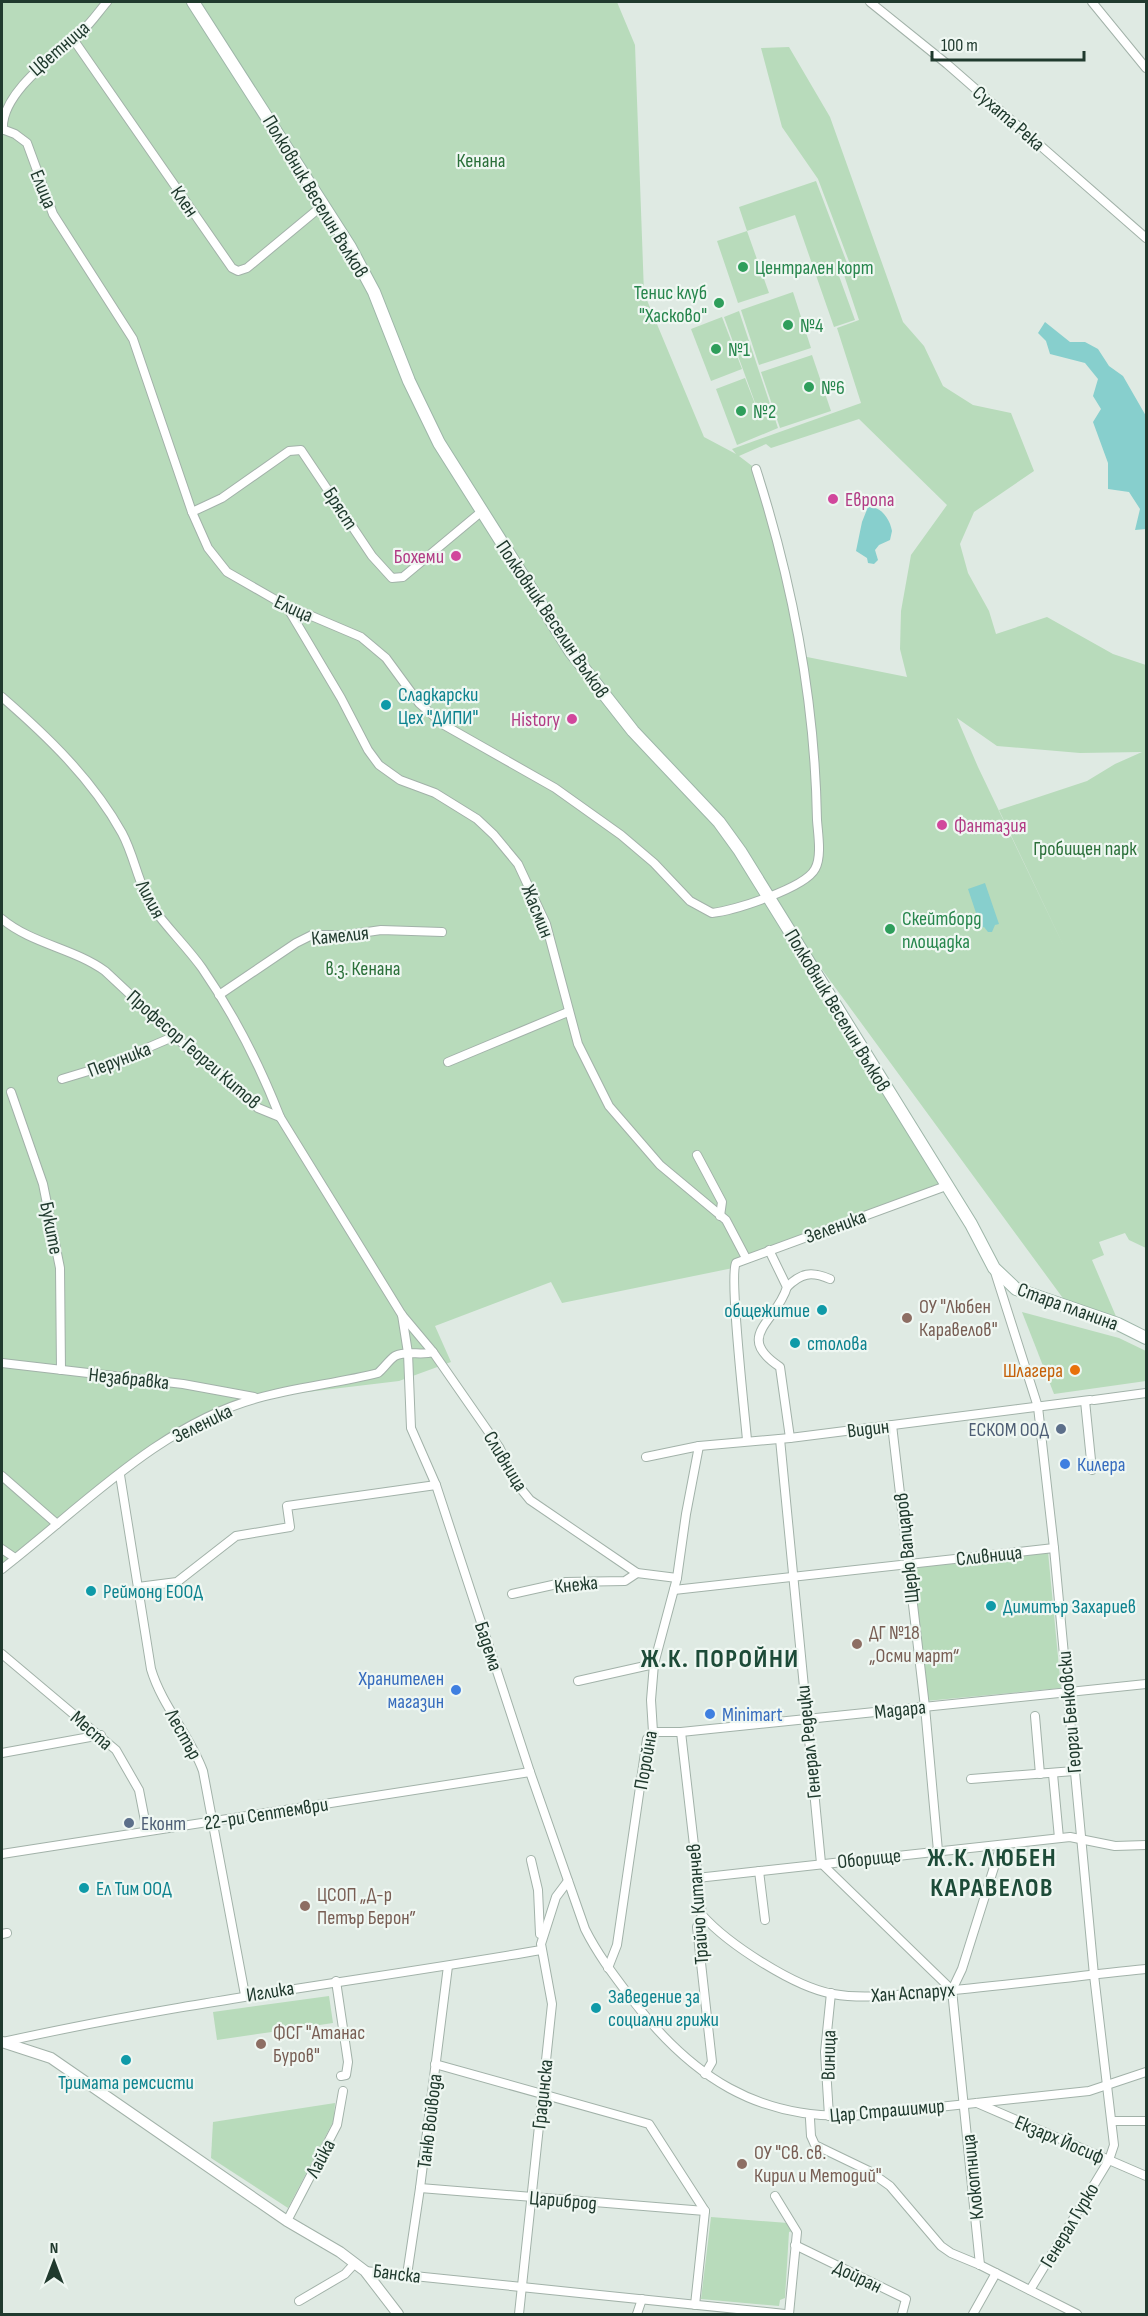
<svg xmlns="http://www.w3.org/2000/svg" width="1148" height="2316" font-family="'Sofia Sans Condensed',sans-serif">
  <rect width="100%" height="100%" fill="#dfeae3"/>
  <g fill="#b8dbbb" fill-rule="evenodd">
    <path d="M2,2H617L635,45L644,293L704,437L736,454L732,449L861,403L837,328L859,320L844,275L853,272L818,179L782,127L761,48L789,47L830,117L903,322L924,346L943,386L973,405L1011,413L1034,471L974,512L960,544L968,573L989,611L996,634L1047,617L1113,654L1146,665V1248L1129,1240L1125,1233L1099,1242L1104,1255L1092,1260L1118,1321L1065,1301L774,904L946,1186L733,1268L562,1303L551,1282L435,1326L451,1362L399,1381L257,1398L172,1436L2,1569ZM859,419L947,505L911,555L901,611L900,649L907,677L802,656L756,469L739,456L766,444L771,448ZM957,718L997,746L1080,753L1142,752L1115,764L1087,781L999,810L1066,951L978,767Z"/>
    <polygon points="816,181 850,271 839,276 855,320 834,327 795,215 747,231 769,293 738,303 717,241 747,231 739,207"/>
    <polygon points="793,292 811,348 759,365 741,310"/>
    <polygon points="739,311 778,428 737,445 716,389 745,378 762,422 724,317"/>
    <polygon points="722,317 742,369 711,381 691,329"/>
    <polygon points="812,355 831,411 780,428 761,372"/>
    <polygon points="1022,1312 1119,1338 1146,1351 1146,1381 1054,1394"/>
    <polygon points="1048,1552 1061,1688 926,1701 911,1568"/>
    <polygon points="329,1996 333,2023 217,2040 213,2012"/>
    <polygon points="335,2103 334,2120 288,2208 211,2158 213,2122"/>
    <polygon points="711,2217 788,2223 792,2231 789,2232 785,2298 780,2300 779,2306 701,2299"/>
  </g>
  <g fill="#87cfcd">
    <polygon points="1045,322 1070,342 1085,342 1098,349 1109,366 1123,376 1146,416 1146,529 1135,530 1140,509 1129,492 1108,489 1108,463 1093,422 1101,409 1093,396 1098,379 1085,363 1050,354 1046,341 1038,333"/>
    <path d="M868,507C881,506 890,519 892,531L890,540L879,545L875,550L878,560L874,564L868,563L867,558L856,551L862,522Z"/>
    <polygon points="985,883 999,924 995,925 992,932 988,932 984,927 981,928 968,889"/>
  </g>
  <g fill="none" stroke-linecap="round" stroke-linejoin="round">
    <defs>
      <g id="minor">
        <polyline points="870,2 947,64 1146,238"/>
        <polyline points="1092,2 1146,68"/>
        <polyline points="73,39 232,268 238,271 247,268 323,205"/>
        <path d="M2,129L15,134L27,143L53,214L133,339L192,512L208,548L227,572L281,603L361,637L386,658L419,703L444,725L555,788L621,835L654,863L690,901L712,913C733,911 805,888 815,869C822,857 818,834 817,820C815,701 792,581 756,469"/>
        <path d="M3,130C0,92 60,52 83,30C92,22 99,11 107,2"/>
        <polyline points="192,512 222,498 289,451 301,450 372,556 392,578 403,577 481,512"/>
        <polyline points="283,605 290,612 341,698 368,750 379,765 400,780 435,793 477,819 494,835 518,864 546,924 578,1044 609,1106 660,1165 726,1220 746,1258"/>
        <path d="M2,697C47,736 92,779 122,833C135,857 138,885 153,908C168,929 187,947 202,968C233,1013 260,1066 280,1117"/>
        <path d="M2,919C32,944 73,948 105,971L195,1055L226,1078L258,1108L280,1117L402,1315L433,1352L499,1447L517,1484L530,1500L637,1573L677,1578"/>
        <polyline points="219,995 296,943 312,935 347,935 381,930 442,932"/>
        <polyline points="448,1062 568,1012"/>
        <polyline points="62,1079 105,1066 175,1036"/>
        <polyline points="11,1092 43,1184 60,1268 61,1370"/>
        <polyline points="697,1155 722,1202 720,1216"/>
        <path d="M769,1250L787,1287C777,1322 733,1336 780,1367L790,1438"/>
        <polyline points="995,1272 1038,1407 1054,1548 1094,1975 1114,2145 1109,2160 1030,2290"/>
        <path d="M787,1287C801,1273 811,1271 830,1279"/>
        <path d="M402,1315L408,1353L411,1428L436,1485L530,1772L585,1929C597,1953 612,1973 628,1994C689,2076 759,2123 864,2115L1089,2091L1146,2072"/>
        <polyline points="2,1363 183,1384 254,1397"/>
        <polyline points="1094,1400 1146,1393"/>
        <polyline points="1085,1401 1092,1470"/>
        <polyline points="892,1425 925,1707 938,1851"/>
        <polyline points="780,1439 821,1863 952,1990"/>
        <path d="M747,1440C745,1416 729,1275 736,1263L946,1186"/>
        <polyline points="646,1457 699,1446 790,1438 1090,1400"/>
        <path d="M120,1475L151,1669C162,1706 190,1735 203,1771L245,1995"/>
        <polyline points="2,1476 57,1524"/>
        <polyline points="2,1549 15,1558"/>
        <path d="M2,1569C80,1509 160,1424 258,1398C297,1387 339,1383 378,1373C384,1368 389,1360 395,1356C407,1350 421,1356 433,1352"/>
        <polyline points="138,1587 177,1582 236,1536 290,1527 287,1506 436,1485"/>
        <polyline points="674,1590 1054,1548"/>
        <polyline points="512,1594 566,1582 625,1581 637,1573"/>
        <polyline points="2,1654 116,1750 139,1790 147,1831"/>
        <polyline points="578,1681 654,1664"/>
        <polyline points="1035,1716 1040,1774"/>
        <polyline points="653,1732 681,1732 1146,1684"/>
        <polyline points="681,1732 702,1915 697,1927 712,2062 705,2074"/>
        <polyline points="2,1753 101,1735"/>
        <polyline points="1053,1774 1059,1838"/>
        <polyline points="971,1779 1074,1771"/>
        <polyline points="2,1854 530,1772"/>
        <polyline points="531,1860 538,1890 540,1934"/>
        <polyline points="759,1871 765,1920"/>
        <polyline points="697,1878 1070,1837 1115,1846 1146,1845"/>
        <path d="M702,1915C728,1944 794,1987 833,1994C866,2000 900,1994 933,1992C1004,1986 1075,1976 1146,1969"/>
        <polyline points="2,1934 7,1933"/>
        <polyline points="608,1968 617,1945 647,1739 653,1732 651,1700 654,1664 677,1578 686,1514 699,1446"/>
        <polyline points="336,1981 348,2062 346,2075 341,2076"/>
        <path d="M3,2042C181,2002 361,1981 541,1950"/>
        <polyline points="435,2064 649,2124 705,2211 695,2305"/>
        <polyline points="977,2103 1146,2176"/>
        <polyline points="829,2116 825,2052 831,1993"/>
        <polyline points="810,2119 811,2136 815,2145 869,2171 890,2186 941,2246 951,2253 980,2265 1077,2314"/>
        <polyline points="1112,2121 1146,2121"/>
        <polyline points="420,2188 705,2211"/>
        <polyline points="775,2196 797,2232 789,2314"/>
        <polyline points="287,2221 337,2125 343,2091"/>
        <polyline points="795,2245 906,2299 902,2314"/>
        <polyline points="980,2265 952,1990 962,1969 1001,1845"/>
        <polyline points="365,2271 785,2314"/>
        <polyline points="407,2275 420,2188 448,1966"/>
        <polyline points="299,2301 345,2274 355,2263"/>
        <polyline points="519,2314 552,2004 541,1944 556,1897 568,1881"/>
        <polyline points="637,2314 642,2299"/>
        <polyline points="973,2314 996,2273"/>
      </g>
      <polyline id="tertiary" points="2,2042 51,2058 287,2221 340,2252 365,2271 398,2314"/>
      <polyline id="secondary" points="193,2 350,247 374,292 409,381 439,443 571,652 633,731 719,822 740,851 971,1224 994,1268 1016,1289 1118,1324 1146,1338"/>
    </defs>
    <use href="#minor" stroke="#a2b2a9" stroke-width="10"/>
    <use href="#tertiary" stroke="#a2b2a9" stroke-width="12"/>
    <use href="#secondary" stroke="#9eb6a9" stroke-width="14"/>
    <use href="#minor" stroke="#fff" stroke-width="8"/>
    <use href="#tertiary" stroke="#fff" stroke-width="10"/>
    <use href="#secondary" stroke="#fff" stroke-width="12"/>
  </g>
  <g fill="#2e9e5b" stroke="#eff7f2" stroke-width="2">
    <circle cx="743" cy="267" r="6"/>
    <circle cx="719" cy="303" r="6"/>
    <circle cx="788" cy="325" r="6"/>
    <circle cx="716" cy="349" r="6"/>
    <circle cx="809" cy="387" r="6"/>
    <circle cx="741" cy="411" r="6"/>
    <circle cx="890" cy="929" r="6"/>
  </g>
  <g fill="#d1479c" stroke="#eff7f2" stroke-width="2">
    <circle cx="833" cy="499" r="6"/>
    <circle cx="456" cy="556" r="6"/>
    <circle cx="572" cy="719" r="6"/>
    <circle cx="942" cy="825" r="6"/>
  </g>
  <g fill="#0f9aa8" stroke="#eff7f2" stroke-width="2">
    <circle cx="386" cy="705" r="6"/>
    <circle cx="822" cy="1310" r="6"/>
    <circle cx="795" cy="1343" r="6"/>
    <circle cx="91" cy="1591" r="6"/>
    <circle cx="991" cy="1606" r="6"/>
    <circle cx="84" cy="1888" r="6"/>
    <circle cx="596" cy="2008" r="6"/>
    <circle cx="126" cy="2060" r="6"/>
  </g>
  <g fill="#8d6e63" stroke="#eff7f2" stroke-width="2">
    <circle cx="907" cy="1318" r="6"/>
    <circle cx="857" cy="1644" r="6"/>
    <circle cx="305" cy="1906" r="6"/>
    <circle cx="261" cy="2044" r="6"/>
    <circle cx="742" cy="2164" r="6"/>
  </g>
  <circle fill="#e8710a" stroke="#eff7f2" stroke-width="2" cx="1075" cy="1370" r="6"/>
  <g fill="#5c6f8a" stroke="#eff7f2" stroke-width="2">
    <circle cx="1061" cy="1429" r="6"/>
    <circle cx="129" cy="1823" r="6"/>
  </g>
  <g fill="#3f7fe0" stroke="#eff7f2" stroke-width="2">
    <circle cx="1065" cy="1464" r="6"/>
    <circle cx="456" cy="1690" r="6"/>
    <circle cx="710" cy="1714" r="6"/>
  </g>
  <g text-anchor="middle" stroke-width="4.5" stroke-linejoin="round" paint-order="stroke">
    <g font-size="20" fill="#203a2e" stroke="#eff7f2">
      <text transform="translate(59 48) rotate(-41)" y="7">Цветница</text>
      <text transform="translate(1009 118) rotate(41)" y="7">Сухата Река</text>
      <text transform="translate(44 189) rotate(68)" y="7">Елица</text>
      <text transform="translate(316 196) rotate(59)" y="7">Полковник Веселин Вълков</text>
      <text transform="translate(185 201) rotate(55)" y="7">Клен</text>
      <text transform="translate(341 508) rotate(57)" y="7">Бряст</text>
      <text transform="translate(294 608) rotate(24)" y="7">Елица</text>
      <text transform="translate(553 619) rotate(56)" y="7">Полковник Веселин Вълков</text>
      <text transform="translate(151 899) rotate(62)" y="7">Лилия</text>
      <text transform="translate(538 911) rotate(68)" y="7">Жасмин</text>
      <text transform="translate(340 935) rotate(-6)" y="7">Камелия</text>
      <text transform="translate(838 1010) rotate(59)" y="7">Полковник Веселин Вълков</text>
      <text transform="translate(194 1049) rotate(41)" y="7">Професор Георги Китов</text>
      <text transform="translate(119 1059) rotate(-21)" y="7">Перуника</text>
      <text transform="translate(835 1226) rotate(-20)" y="7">Зеленика</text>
      <text transform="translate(52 1228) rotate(79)" y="7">Буките</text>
      <text transform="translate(1068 1306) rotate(20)" y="7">Стара планина</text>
      <text transform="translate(129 1378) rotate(6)" y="7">Незабравка</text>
      <text transform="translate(202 1423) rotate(-26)" y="7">Зеленика</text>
      <text transform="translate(868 1428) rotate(-7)" y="7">Видин</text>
      <text transform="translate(506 1461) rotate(59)" y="7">Сливница</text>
      <text transform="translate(906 1548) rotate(-96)" y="7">Щерю Вапцаров</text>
      <text transform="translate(989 1555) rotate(-6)" y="7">Сливница</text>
      <text transform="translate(576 1584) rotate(-6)" y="7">Кнежа</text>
      <text transform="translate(489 1646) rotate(72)" y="7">Бадема</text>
      <text transform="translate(900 1709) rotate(-6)" y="7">Мадара</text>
      <text transform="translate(1069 1712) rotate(-95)" y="7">Георги Бенковски</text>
      <text transform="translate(92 1730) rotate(41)" y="7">Места</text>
      <text transform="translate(184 1734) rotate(61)" y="7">Лестър</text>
      <text transform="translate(808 1742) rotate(-96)" y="7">Генерал Редецки</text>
      <text transform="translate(645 1760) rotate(-80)" y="7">Поройна</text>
      <text transform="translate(266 1813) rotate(-9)" y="7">22-ри Септември</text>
      <text transform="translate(869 1858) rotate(-6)" y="7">Оборище</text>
      <text transform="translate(697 1904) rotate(-94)" y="7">Трайчо Китанчев</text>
      <text transform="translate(270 1991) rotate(-9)" y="7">Иглика</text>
      <text transform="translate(913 1992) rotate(-4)" y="7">Хан Аспарух</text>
      <text transform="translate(828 2055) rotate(-89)" y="7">Виница</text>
      <text transform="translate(542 2094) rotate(-84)" y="7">Градинска</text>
      <text transform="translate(887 2110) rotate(-5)" y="7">Цар Страшимир</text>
      <text transform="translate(429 2121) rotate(-83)" y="7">Таню Войвода</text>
      <text transform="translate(1060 2139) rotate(23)" y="7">Екзарх Йосиф</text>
      <text transform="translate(320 2158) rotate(-62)" y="7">Лайка</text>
      <text transform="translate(972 2177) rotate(-96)" y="7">Клокотница</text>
      <text transform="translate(563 2200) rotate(5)" y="7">Цариброд</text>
      <text transform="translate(1069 2225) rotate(-59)" y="7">Генерал Гурко</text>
      <text transform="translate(397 2273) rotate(7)" y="7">Банска</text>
      <text transform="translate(858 2276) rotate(26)" y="7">Дойран</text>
    </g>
    <g font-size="20" fill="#2b703a" stroke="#eff7f2">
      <text x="481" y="167">Кенана</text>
      <text x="1085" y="855">Гробищен парк</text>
      <text x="363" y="975">в.з. Кенана</text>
    </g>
    <g font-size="20" fill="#27864d" stroke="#eff7f2" text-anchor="start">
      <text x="755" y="274">Централен корт</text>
      <text x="707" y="299" text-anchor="end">Тенис клуб<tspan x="707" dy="23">"Хасково"</tspan></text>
      <text x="800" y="332">№4</text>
      <text x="728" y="356">№1</text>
      <text x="821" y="394">№6</text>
      <text x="753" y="418">№2</text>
      <text x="902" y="925">Скейтборд<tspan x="902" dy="23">площадка</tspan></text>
    </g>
    <g font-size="20" fill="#b23c85" stroke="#eff7f2" text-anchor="start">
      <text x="845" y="506">Европа</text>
      <text x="444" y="563" text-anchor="end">Бохеми</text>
      <text x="560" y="726" text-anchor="end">History</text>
      <text x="954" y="832">Фантазия</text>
    </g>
    <g font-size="20" fill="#0d838f" stroke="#eff7f2" text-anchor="start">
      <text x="398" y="701">Сладкарски<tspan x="398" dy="23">Цех "ДИПИ"</tspan></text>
      <text x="810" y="1317" text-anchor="end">общежитие</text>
      <text x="807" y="1350">столова</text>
      <text x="103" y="1598">Реймонд ЕООД</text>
      <text x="1003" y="1613">Димитър Захариев</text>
      <text x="96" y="1895">Ел Тим ООД</text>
      <text x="608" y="2003">Заведение за<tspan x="608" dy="23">социални грижи</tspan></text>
      <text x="126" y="2089" text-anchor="middle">Тримата ремсисти</text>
    </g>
    <g font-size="20" fill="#785e54" stroke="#eff7f2" text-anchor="start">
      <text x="919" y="1313">ОУ "Любен<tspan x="919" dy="23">Каравелов"</tspan></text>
      <text x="869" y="1639">ДГ №18<tspan x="869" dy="23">„Осми март“</tspan></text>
      <text x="317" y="1901">ЦСОП „Д-р<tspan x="317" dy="23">Петър Берон”</tspan></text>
      <text x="273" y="2039">ФСГ "Атанас<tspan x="273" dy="23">Буров"</tspan></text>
      <text x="754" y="2159">ОУ "Св. св.<tspan x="754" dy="23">Кирил и Методий"</tspan></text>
    </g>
    <g font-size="20" fill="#c56008" stroke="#eff7f2" text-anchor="end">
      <text x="1063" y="1377">Шлагера</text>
    </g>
    <g font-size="20" fill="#4e5e75" stroke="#eff7f2" text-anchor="end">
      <text x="1049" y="1436">ЕСКОМ ООД</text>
      <text x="141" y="1830" text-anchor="start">Еконт</text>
    </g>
    <g font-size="20" fill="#366cbe" stroke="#eff7f2" text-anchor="start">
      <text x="1077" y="1471">Килера</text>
      <text x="444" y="1685" text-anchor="end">Хранителен<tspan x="444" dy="23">магазин</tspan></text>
      <text x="722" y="1721">Minimart</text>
    </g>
    <g font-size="26" font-weight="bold" letter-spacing="1.5" fill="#1d4b38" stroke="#eff7f2">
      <text x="720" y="1667">Ж.К. ПОРОЙНИ</text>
      <text x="992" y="1866">Ж.К. ЛЮБЕН<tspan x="992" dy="30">КАРАВЕЛОВ</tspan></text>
    </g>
  </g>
  <rect width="1148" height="2316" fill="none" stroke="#203a2e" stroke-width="6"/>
  <g transform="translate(54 2262)" stroke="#eff7f2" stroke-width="4.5" paint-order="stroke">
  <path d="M0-4.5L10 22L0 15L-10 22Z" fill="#203a2e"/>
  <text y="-9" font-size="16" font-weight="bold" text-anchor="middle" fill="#203a2e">N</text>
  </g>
  <path d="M932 51v9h152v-9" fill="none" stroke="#203a2e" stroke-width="3"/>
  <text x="941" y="51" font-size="18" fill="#203a2e" stroke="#eff7f2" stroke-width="4.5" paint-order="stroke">100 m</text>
</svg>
